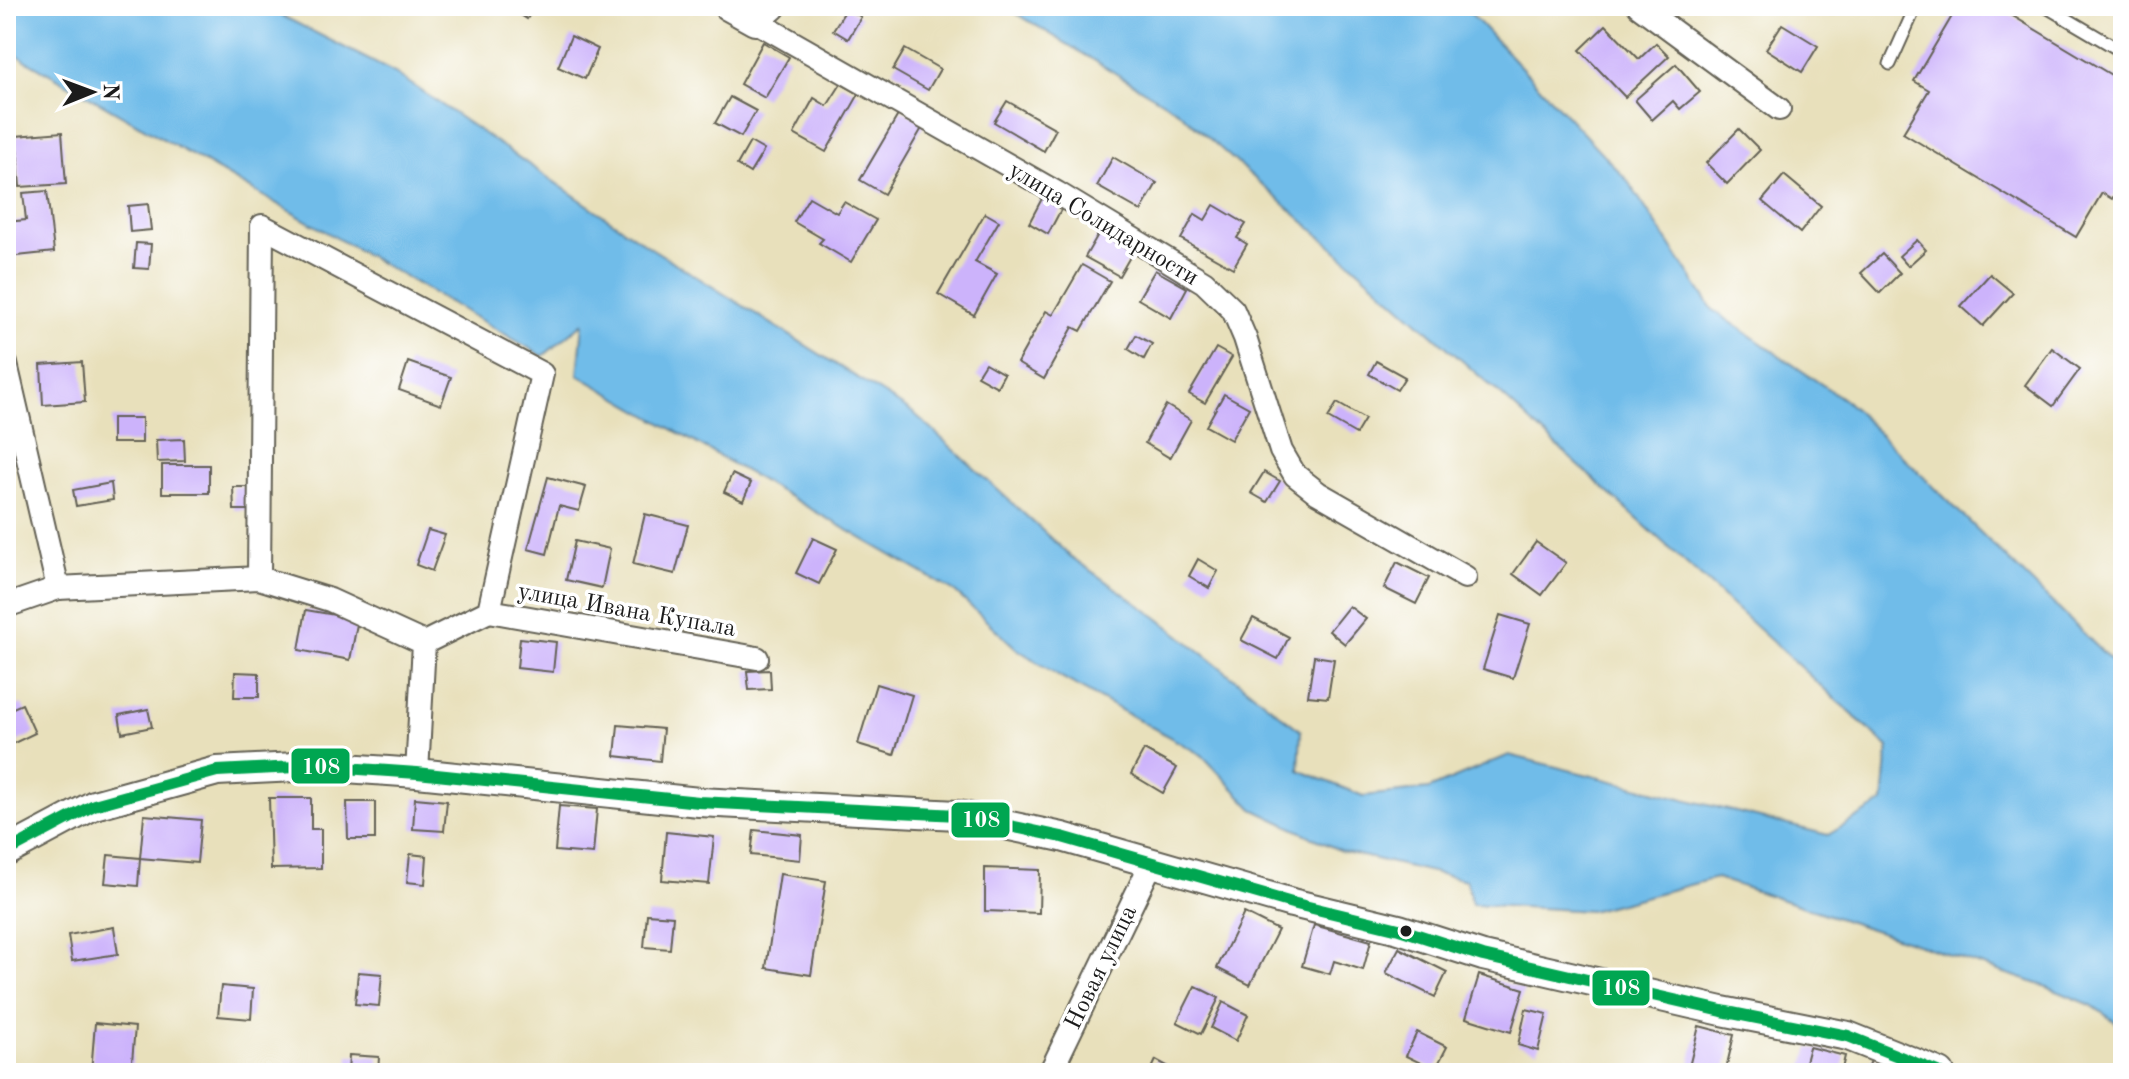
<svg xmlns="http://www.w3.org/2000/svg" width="2129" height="1079" font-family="'Old Standard TT',serif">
  <rect width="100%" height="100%" fill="#fff"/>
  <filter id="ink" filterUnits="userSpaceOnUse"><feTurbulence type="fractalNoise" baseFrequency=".0125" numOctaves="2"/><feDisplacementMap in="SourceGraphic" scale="16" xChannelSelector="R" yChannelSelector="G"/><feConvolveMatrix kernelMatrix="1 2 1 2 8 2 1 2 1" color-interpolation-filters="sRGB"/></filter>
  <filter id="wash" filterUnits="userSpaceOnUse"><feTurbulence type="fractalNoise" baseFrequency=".006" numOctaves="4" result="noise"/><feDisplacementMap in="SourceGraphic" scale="32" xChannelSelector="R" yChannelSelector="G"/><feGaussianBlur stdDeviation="1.8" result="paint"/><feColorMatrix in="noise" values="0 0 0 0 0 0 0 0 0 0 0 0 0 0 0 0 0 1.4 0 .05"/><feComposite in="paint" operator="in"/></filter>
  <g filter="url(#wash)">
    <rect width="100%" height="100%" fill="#e8e0bb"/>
    <polygon fill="#6fbce9" stroke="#466c82" stroke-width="2" points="6,6 263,6 395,73 651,248 915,414 1070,556 1158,618 1301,731 1299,770 1363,796 1429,789 1509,755 1828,835 1883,802 1888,747 1500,394 1178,111 1004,6 1464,6 1627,180 1713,310 1846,401 2123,672 2123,1027 2091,1005 2047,987 1716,878 1590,911 1472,904 1466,880 1341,851 1253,809 1202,755 1061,677 1017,649 955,592 578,375 583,323 543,356 6,49"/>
    <g id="blocks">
      <g fill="#ccb3fb">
        <polygon points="507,6 535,6 527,19"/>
        <polygon points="1958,6 1996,6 2123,82 2123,181 2112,199 2102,193 2076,237 1903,133 1929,90 1914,81"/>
        <polygon points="847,8 861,17 848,39 833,30"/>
        <polygon points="1782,24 1818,46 1802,72 1766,49"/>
        <polygon points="1606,25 1639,59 1656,43 1669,56 1625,97 1580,50"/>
        <polygon points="571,36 598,49 585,79 558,67"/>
        <polygon points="763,42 789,57 765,98 740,84"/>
        <polygon points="905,49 940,69 928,90 893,70"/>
        <polygon points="1676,64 1700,92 1680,109 1673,101 1652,120 1635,100"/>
        <polygon points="841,84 859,94 826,152 794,134 814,98 827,106"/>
        <polygon points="730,97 756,111 741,137 715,123"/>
        <polygon points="1007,101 1056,129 1044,151 994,122"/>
        <polygon points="901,110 925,123 884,194 860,180"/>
        <polygon points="1739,129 1760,150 1727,184 1706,163"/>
        <polygon points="62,132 66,184 20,187 16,136"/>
        <polygon points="750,142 764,150 750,173 737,165"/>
        <polygon points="1113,157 1157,183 1141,211 1097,186"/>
        <polygon points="1784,175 1821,206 1800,233 1762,201"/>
        <polygon points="47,191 54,252 8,257 6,222 26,220 23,193"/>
        <polygon points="1045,193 1064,204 1048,234 1029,223"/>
        <polygon points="809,197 837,213 844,202 876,220 851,262 819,243 823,239 794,222"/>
        <polygon points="148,204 151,230 130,232 128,206"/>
        <polygon points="1214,205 1246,224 1237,238 1247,244 1233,268 1181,239 1195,214 1205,220"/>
        <polygon points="985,213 999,221 975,262 997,274 974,315 938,294"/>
        <polygon points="1100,231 1134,250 1119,276 1085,257"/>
        <polygon points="1917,240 1926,250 1908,266 1899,256"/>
        <polygon points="136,243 151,244 149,269 134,268"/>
        <polygon points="1882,254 1900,273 1880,293 1861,273"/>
        <polygon points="1082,265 1110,281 1081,331 1073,327 1044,379 1017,363 1046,311 1053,315"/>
        <polygon points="1155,270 1187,288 1171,318 1138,299"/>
        <polygon points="1990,274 2013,293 1983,326 1961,306"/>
        <polygon points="1136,335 1152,344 1144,359 1128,349"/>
        <polygon points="1216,348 1232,357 1205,403 1189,394"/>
        <polygon points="2052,348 2080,369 2053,406 2025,385"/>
        <polygon points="1376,361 1405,377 1397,390 1369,374"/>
        <polygon points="82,362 85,402 43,405 41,365"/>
        <polygon points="408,362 451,377 441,405 399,390"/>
        <polygon points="985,363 1004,374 997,387 977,376"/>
        <polygon points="1224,394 1249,408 1231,440 1206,426"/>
        <polygon points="1337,403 1365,419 1356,434 1328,418"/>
        <polygon points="1166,405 1191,420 1170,458 1145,443"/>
        <rect x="112" y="418" width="30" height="25"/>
        <polygon points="18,437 23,458 6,462 6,439"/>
        <polygon points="184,439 185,461 157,462 156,440"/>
        <rect x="162" y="465" width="47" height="28"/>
        <polygon points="1264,472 1280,481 1267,502 1251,493"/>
        <polygon points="732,474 751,483 743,501 724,492"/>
        <polygon points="548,477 586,487 579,511 559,506 547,554 528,549"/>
        <polygon points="111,483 113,500 76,506 73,490"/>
        <polygon points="233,487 252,487 252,510 234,510"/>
        <polygon points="645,514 688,525 675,574 633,564"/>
        <polygon points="428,530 445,535 432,571 416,565"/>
        <polygon points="813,538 837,549 819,584 796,573"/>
        <polygon points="575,541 610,549 602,588 566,580"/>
        <polygon points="1536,542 1566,563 1542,595 1513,574"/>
        <polygon points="1198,559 1218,571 1209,588 1189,576"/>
        <polygon points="1397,562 1429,578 1416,604 1384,588"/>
        <polygon points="1349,606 1366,619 1345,644 1329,631"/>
        <polygon points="306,610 358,619 350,660 299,650"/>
        <polygon points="1500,615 1530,624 1513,678 1483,669"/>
        <polygon points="1253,618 1289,637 1278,659 1241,640"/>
        <polygon points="520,638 556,642 553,672 517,668"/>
        <polygon points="1314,656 1334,659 1328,698 1308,696"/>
        <polygon points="770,670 771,689 749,690 747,671"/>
        <polygon points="235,672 259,673 259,697 234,697"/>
        <polygon points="876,684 912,695 894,755 858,744"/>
        <polygon points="22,704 35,733 6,747 6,711"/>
        <polygon points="148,709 152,727 122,733 119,715"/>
        <polygon points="618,725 663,729 660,761 615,756"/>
        <polygon points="1144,750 1177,768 1163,793 1131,774"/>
        <polygon points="269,798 311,798 311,829 321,829 321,868 271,869"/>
        <polygon points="415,798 447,801 444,831 413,829"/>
        <polygon points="347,802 375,802 375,839 348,839"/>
        <polygon points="559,806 597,809 593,854 555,851"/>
        <polygon points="144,815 201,820 197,863 140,858"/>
        <polygon points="754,830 802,835 800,860 751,855"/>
        <polygon points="666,832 714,837 709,884 662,880"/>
        <polygon points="410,854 427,856 425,884 407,882"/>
        <polygon points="108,855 140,858 138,886 105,883"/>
        <polygon points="985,868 1040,870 1039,913 985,911"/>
        <polygon points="780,874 826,881 811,975 766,968"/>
        <polygon points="1244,913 1278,930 1250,985 1217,968"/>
        <polygon points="647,914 673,916 670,949 644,947"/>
        <polygon points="1314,925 1371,941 1363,970 1334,961 1330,974 1302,966"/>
        <polygon points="114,927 118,954 72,961 68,935"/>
        <polygon points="1399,948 1447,972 1435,997 1386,973"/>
        <polygon points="358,972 382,974 379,1006 355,1004"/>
        <polygon points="1479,975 1524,989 1511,1032 1466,1018"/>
        <polygon points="221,986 253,989 251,1019 218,1016"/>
        <polygon points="1195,986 1219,998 1201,1034 1177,1022"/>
        <polygon points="1223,1002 1248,1015 1236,1041 1211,1028"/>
        <polygon points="1526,1009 1547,1014 1538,1051 1518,1045"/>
        <polygon points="95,1023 135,1027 131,1073 91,1072"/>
        <polygon points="1699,1026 1734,1035 1725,1073 1712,1073 1689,1067"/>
        <polygon points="1417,1032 1447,1047 1435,1070 1406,1056"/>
        <polygon points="1809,1047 1845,1056 1841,1073 1802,1073"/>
        <polygon points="349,1055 379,1057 378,1073 348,1073"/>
        <polygon points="1872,1058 1902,1070 1901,1073 1866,1073"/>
        <polygon points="1156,1060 1180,1073 1150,1073"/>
      </g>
    </g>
  </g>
  <g filter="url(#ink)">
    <use href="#blocks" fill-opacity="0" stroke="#636154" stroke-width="2"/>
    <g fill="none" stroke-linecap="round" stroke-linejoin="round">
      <defs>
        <g id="service">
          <polyline points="2045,6 2123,52"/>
          <polyline points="1890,64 1916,6"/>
        </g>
        <g id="minor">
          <polyline points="1639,6 1779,109"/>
          <polyline points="755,21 1057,193 1204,282 1233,310 1245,338 1281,451 1295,475 1318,493 1465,577"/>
          <polyline points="6,364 58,588"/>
          <polyline points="259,578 262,226 542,374 489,611 424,643"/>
          <polyline points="6,606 58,588 259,578 330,600 424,643 417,773"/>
          <polyline points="489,611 757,658"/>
          <polyline points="1050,1073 1152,862"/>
        </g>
        <g id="tertiary">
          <polyline points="728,6 755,21 772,6"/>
          <polyline points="6,852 94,805 217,771 317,766 417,773 699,802 958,815 1062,837 1292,903 1399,929 1483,956 1722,1011 1848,1036 1940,1073"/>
        </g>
      </defs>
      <use href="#service" stroke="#636154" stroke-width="15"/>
      <use href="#minor" stroke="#636154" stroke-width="26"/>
      <use href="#tertiary" stroke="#636154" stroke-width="32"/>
      <use href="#service" stroke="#fff" stroke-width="11"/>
      <use href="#minor" stroke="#fff" stroke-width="22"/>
      <use href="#tertiary" stroke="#fff" stroke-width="28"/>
      <defs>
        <polyline id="bus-1" points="6,852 94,805 217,771 317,766 417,773 699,802 958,815 1062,837 1292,903 1399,929 1483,956 1722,1011 1848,1036 1940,1073"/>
      </defs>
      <use href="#bus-1" stroke="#fff" stroke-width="18"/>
      <use href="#bus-1" stroke="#00a651" stroke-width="12"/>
    </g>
  </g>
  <circle fill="#1c1c1c" stroke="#fff" stroke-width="3" cx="1406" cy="931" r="7"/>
  <g text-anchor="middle" stroke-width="7" stroke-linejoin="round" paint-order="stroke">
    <g font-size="24" fill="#1c1c1c" stroke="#fff">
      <text transform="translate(1104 223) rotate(31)" y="8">улица Солидарности</text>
      <text transform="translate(627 609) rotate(10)" y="8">улица Ивана Купала</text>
      <text transform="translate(1100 967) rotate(-64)" y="8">Новая улица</text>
    </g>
  </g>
  <g stroke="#fff" stroke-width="3">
    <rect x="290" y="747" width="61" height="38" rx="8" fill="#00a651"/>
    <rect x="950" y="801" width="61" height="38" rx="8" fill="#00a651"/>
    <rect x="1591" y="969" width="60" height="38" rx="8" fill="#00a651"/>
  </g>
  <g font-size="22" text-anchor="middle" font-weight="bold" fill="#fff">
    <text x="321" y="774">108</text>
    <text x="981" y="827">108</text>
    <text x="1621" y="995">108</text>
  </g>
  <rect width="2129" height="1079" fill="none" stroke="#fff" stroke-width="32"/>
  <g transform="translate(92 92) rotate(89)" stroke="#ffffff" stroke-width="6" paint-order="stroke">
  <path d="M0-6L14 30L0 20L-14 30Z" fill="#1c1c1c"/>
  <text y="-12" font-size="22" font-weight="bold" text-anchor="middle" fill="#1c1c1c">N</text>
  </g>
</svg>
